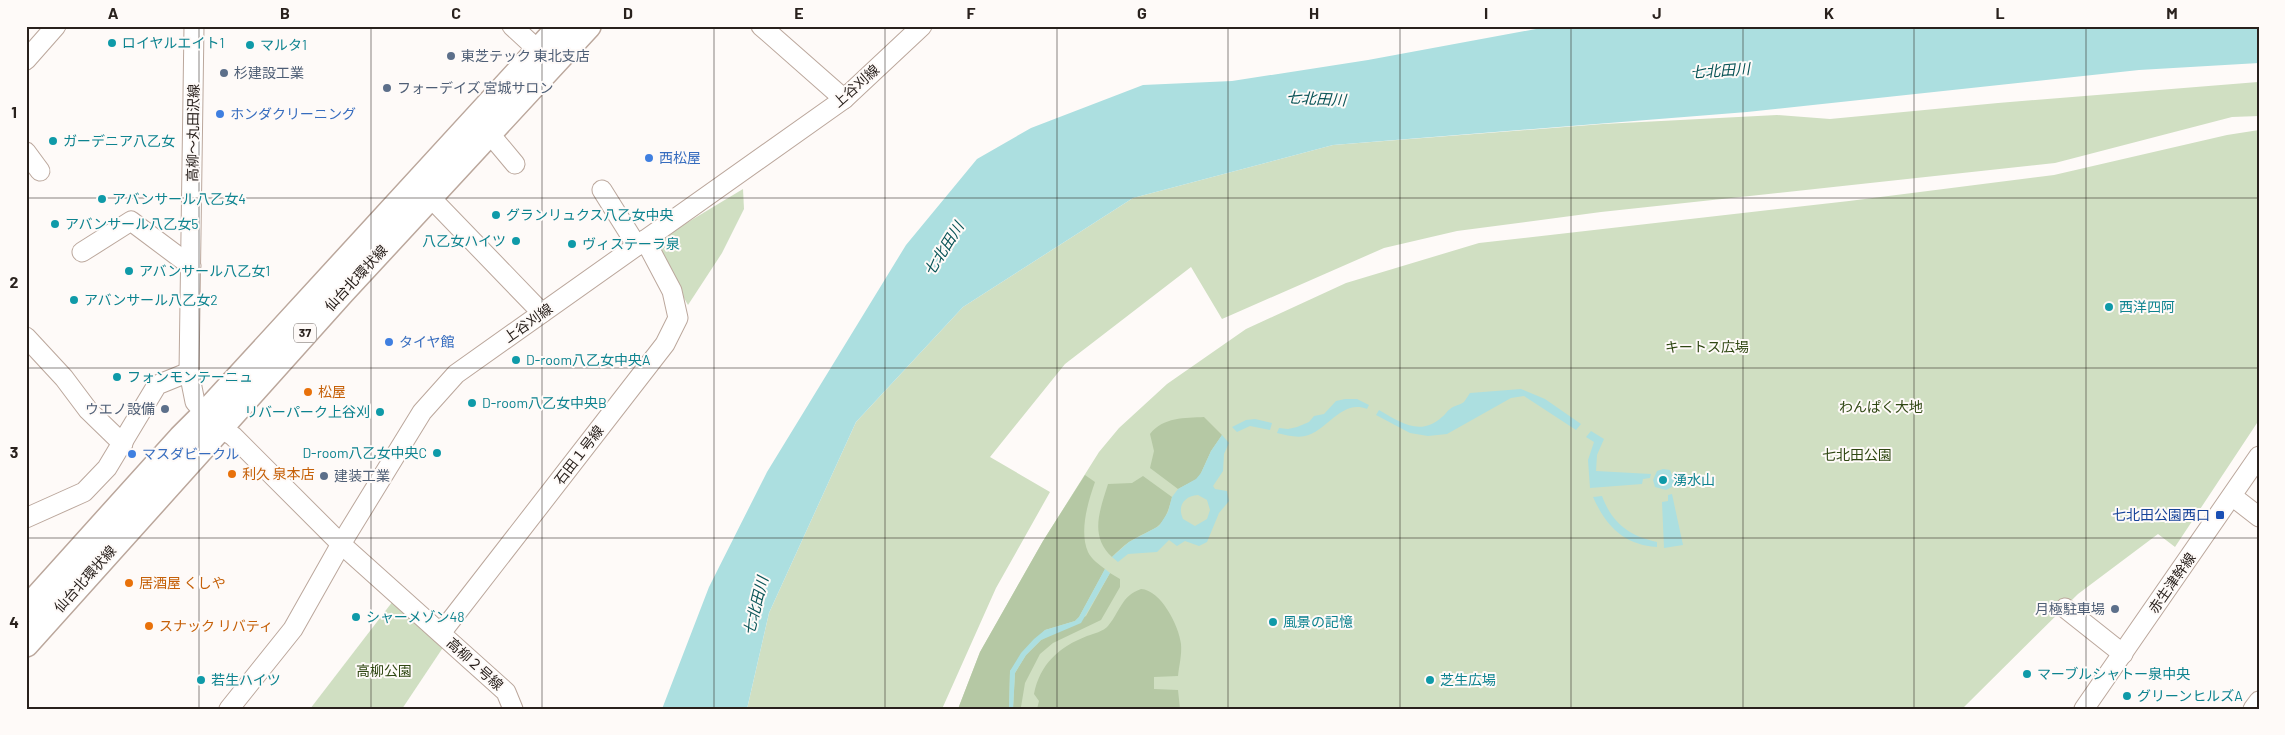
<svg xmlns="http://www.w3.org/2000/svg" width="2285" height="735" font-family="Barlow,'Noto Sans JP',sans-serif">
  <rect width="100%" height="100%" fill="#fefaf8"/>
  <g fill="#d0dfc2">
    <polygon points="2258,82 2259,116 2232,117 2055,163 1601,212 1457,231 1384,248 1222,319 1191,267 1065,364 990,457 1050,492 996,588 942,709 747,709 769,613 856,422 963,307 1133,198 1333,145 1603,124 1777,115 1830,119 1998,103"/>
    <polygon points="2259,130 2259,420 2175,547 2158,534 2078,594 1962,709 958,709 980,652 1043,541 1099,452 1119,428 1167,384 1246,329 1346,283 1479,243 1849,201 2054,175 2227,135"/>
    <polygon points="743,189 744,209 722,253 688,305 658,253 660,239"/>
    <polygon points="393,601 444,646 402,709 310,709"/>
  </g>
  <g fill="#b5c8a4">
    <path d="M1204,417L1222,435L1211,451L1201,473L1197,479L1178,489L1150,468L1154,451L1150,434C1163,417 1185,418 1204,417Z"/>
    <path d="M1085,475L1095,482C1088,502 1079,531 1088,552C1091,559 1100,565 1105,569L1079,617L1075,621L1045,630L1010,671L1009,709H958L980,652L1043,541Z"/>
    <path d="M1143,476L1172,497C1163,533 1156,525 1129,542C1123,546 1117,552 1112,557C1089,536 1100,510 1108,484L1132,483Z"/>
    <polygon points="1110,573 1120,579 1120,587 1101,620 1053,643 1040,654 1025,683 1021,707 1019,709 1013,709 1015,673 1026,655 1041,640 1086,616"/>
    <path d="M1141,589C1161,590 1179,626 1181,644C1182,655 1179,666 1178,676L1154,677V689L1178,690L1180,709H1037L1039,701L1034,694C1040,664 1059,647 1087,636C1093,634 1104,631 1108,626C1120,612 1121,596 1141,589Z"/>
  </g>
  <g fill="#acdfe0" fill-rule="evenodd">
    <polygon points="1552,26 2259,26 2259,63 2139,70 1747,112 1333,145 1133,198 963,307 856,422 769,613 747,709 662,709 709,587 767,472 906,245 977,159 1031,128 1143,85 1232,81 1368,60"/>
    <path d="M1521,389L1545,399L1581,424L1576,430L1524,396L1511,398L1447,434L1428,436L1410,433L1376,415L1379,410C1400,422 1420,437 1442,417C1445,415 1447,411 1450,409C1453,406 1460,405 1464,402L1470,393Z"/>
    <path d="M1345,399H1357L1369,405L1367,409C1341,399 1328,431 1305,436C1296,438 1286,435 1277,433L1279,428L1288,429L1297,427L1309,422L1314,416L1324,414L1336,401Z"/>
    <polygon points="1255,419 1272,423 1270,430 1250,426 1237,432 1232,427 1246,420"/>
    <polygon points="1591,431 1604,439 1597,455 1596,471 1651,474 1650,478 1643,479 1642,484 1590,488 1588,460 1594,442 1586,437"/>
    <path d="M1222,435L1229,443L1224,454L1223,471L1213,486L1215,489L1227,491L1229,501L1219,513L1207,542L1199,546L1185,541L1177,546L1169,540L1157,552L1128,554L1118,562L1112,557L1129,542L1159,526L1168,512L1172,497L1178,489L1196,479L1201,473L1211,451ZM1198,495L1207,500L1210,510L1207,519L1195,526L1183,519C1177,506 1184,496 1198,495Z"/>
    <polygon points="1663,469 1670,470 1674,480 1672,487 1666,490 1655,487 1653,480 1657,471"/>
    <polygon points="1672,494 1683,545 1664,548 1662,502 1668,501 1668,495"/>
    <path d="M1602,496C1612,523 1629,536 1657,542V547C1624,545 1606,526 1593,497Z"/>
    <polygon points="1105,569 1110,573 1081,623 1041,640 1026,655 1015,673 1013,709 1009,709 1010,671 1021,653 1034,639 1045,630 1075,621 1079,617"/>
  </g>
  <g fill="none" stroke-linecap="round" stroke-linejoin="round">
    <defs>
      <g id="minor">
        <polyline points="194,26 189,372 195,402 220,428 233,436 341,544 506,692 513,709"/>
        <polyline points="512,26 538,50"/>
        <polyline points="761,26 844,99"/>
        <polyline points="26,60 56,26"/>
        <polyline points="489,133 515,164"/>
        <polyline points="26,152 40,171"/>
        <polyline points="602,190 637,246"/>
        <polyline points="430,197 542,313"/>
        <polyline points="82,252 131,221 191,266"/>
        <polyline points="26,337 64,378 88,410 123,444"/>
        <polyline points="2232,496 2259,517"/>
        <polyline points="26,518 84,492 107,468 157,385 189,372"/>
        <polyline points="2065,608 2123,654"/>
        <polyline points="441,633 665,344 678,318 672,291 645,240"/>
        <polyline points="229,709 293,629 341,544 422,412 456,374 844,99 922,26"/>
        <polyline points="2084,709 2259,456"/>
        <polyline points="2253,709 2259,701"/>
      </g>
      <g id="major">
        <polyline points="26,610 181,438 205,414 561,26"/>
        <polyline points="26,644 342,292 588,26"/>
      </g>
    </defs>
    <use href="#minor" stroke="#bba79c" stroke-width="21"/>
    <use href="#major" stroke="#bba79c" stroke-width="28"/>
    <use href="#minor" stroke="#fff" stroke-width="19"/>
    <use href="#major" stroke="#fff" stroke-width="25"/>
  </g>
  <path fill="none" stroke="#29211d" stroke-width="1" stroke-opacity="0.55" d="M199,26V709M371,26V709M542,26V709M714,26V709M885,26V709M1057,26V709M1228,26V709M1400,26V709M1571,26V709M1743,26V709M1914,26V709M2086,26V709M26,198H2259M26,368H2259M26,538H2259"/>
  <g fill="#0f9aa8" stroke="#fefaf8" stroke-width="2">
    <circle cx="112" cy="43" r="5"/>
    <circle cx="250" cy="45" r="5"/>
    <circle cx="53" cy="141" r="5"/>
    <circle cx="102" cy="199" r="5"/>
    <circle cx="496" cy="215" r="5"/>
    <circle cx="55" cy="224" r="5"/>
    <circle cx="516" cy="241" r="5"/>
    <circle cx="572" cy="244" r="5"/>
    <circle cx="129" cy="271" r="5"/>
    <circle cx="74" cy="300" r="5"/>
    <circle cx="2109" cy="307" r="5"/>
    <circle cx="516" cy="360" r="5"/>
    <circle cx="117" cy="377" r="5"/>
    <circle cx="472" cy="403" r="5"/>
    <circle cx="380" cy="412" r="5"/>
    <circle cx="437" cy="453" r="5"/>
    <circle cx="1663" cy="480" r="5"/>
    <circle cx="356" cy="617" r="5"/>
    <circle cx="1273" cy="622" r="5"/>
    <circle cx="2027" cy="674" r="5"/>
    <circle cx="201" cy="680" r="5"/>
    <circle cx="1430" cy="680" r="5"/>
    <circle cx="2127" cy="696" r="5"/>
  </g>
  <g fill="#5c6f8a" stroke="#fefaf8" stroke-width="2">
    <circle cx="451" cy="56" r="5"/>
    <circle cx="224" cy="73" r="5"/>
    <circle cx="387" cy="88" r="5"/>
    <circle cx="165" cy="409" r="5"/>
    <circle cx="324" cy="476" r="5"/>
    <circle cx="2115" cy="609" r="5"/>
  </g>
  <g fill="#3f7fe0" stroke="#fefaf8" stroke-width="2">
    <circle cx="220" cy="114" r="5"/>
    <circle cx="649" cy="158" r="5"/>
    <circle cx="389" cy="342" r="5"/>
    <circle cx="132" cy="454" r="5"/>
  </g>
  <g fill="#e8710a" stroke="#fefaf8" stroke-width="2">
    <circle cx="308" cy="392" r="5"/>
    <circle cx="232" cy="474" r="5"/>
    <circle cx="129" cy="583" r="5"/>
    <circle cx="149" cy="626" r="5"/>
  </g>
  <rect fill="#1a4fb4" stroke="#fefaf8" stroke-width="2" x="2215" y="510" width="10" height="10" rx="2.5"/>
  <g text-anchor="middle" stroke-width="4" stroke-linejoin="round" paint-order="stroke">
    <rect fill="#fefaf8" stroke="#69625f" stroke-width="1" x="294" y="323.5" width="22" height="19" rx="4"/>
    <g font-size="12" font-weight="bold" fill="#29211d">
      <text x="305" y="337">37</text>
    </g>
    <g font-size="14" fill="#0d838f" stroke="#fefaf8" text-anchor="start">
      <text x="122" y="48">ロイヤルエイト1</text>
      <text x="260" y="50">マルタ1</text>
      <text x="63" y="146">ガーデニア八乙女</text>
      <text x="112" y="204">アバンサール八乙女4</text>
      <text x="506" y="220">グランリュクス八乙女中央</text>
      <text x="65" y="229">アバンサール八乙女5</text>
      <text x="506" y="246" text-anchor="end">八乙女ハイツ</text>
      <text x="582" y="249">ヴィステーラ泉</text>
      <text x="139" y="276">アバンサール八乙女1</text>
      <text x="84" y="305">アバンサール八乙女2</text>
      <text x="2119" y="312">西洋四阿</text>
      <text x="526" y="365">D-room八乙女中央A</text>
      <text x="127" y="382">フォンモンテーニュ</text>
      <text x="482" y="408">D-room八乙女中央B</text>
      <text x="370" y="417" text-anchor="end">リバーパーク上谷刈</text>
      <text x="427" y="458" text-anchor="end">D-room八乙女中央C</text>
      <text x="1673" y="485">湧水山</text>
      <text x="366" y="622">シャーメゾン48</text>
      <text x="1283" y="627">風景の記憶</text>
      <text x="2037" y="679">マーブルシャトー泉中央</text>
      <text x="211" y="685">若生ハイツ</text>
      <text x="1440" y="685">芝生広場</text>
      <text x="2137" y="701">グリーンヒルズA</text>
    </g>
    <g font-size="14" fill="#4e5e75" stroke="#fefaf8" text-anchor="start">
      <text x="461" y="61">東芝テック 東北支店</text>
      <text x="234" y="78">杉建設工業</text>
      <text x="397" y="93">フォーデイズ 宮城サロン</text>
      <text x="155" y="414" text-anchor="end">ウエノ設備</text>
      <text x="334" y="481">建装工業</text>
      <text x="2105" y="614" text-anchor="end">月極駐車場</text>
    </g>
    <g font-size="14" fill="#29211d" stroke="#fefaf8">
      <text transform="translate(856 86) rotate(-41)" y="5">上谷刈線</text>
      <text transform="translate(193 133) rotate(-89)" y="5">高柳～丸田沢線</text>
      <text transform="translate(356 278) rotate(-47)" y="5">仙台北環状線</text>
      <text transform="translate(528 323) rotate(-35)" y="5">上谷刈線</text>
      <text transform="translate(579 455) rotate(-52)" y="5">石田１号線</text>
      <text transform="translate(85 579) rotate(-48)" y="5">仙台北環状線</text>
      <text transform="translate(2172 583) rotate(-55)" y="5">赤生津幹線</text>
      <text transform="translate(475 664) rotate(42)" y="5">高柳２号線</text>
    </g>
    <g font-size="14" fill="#366cbe" stroke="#fefaf8" text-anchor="start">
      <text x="230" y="119">ホンダクリーニング</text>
      <text x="659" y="163">西松屋</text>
      <text x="399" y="347">タイヤ館</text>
      <text x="142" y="459">マスダビークル</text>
    </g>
    <g font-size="14" fill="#2f4712" stroke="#fefaf8">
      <text x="1707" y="352">キートス広場</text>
      <text x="1881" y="412">わんぱく大地</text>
      <text x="1857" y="460">七北田公園</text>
      <text x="384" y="676">高柳公園</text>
    </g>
    <g font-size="14" fill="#c56008" stroke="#fefaf8" text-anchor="start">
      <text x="318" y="397">松屋</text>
      <text x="242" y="479">利久 泉本店</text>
      <text x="139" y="588">居酒屋 くしや</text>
      <text x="159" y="631">スナック リバティ</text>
    </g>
    <g font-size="14" fill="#164399" stroke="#fefaf8" text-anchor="end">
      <text x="2210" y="520">七北田公園西口</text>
    </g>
    <g font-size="15" font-style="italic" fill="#095457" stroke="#fefaf8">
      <text transform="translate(1720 71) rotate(-4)" y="5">七北田川</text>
      <text transform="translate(1316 99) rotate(3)" y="5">七北田川</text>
      <text transform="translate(944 249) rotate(-58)" y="5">七北田川</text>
      <text transform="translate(756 606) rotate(-76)" y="5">七北田川</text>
    </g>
  </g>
  <rect width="2285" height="735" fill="none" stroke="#fefaf8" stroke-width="55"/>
  <rect x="28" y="28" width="2230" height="680" fill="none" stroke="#29211d" stroke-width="2"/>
  <g font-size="16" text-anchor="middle" font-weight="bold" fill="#29211d">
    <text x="113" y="19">A</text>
    <text x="285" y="19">B</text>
    <text x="456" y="19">C</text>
    <text x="628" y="19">D</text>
    <text x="799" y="19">E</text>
    <text x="971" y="19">F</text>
    <text x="1142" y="19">G</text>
    <text x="1314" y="19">H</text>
    <text x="1486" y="19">I</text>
    <text x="1657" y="19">J</text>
    <text x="1829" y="19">K</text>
    <text x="2000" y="19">L</text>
    <text x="2172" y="19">M</text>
    <text x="14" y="118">1</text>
    <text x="14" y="288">2</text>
    <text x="14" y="458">3</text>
    <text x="14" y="628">4</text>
  </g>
</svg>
